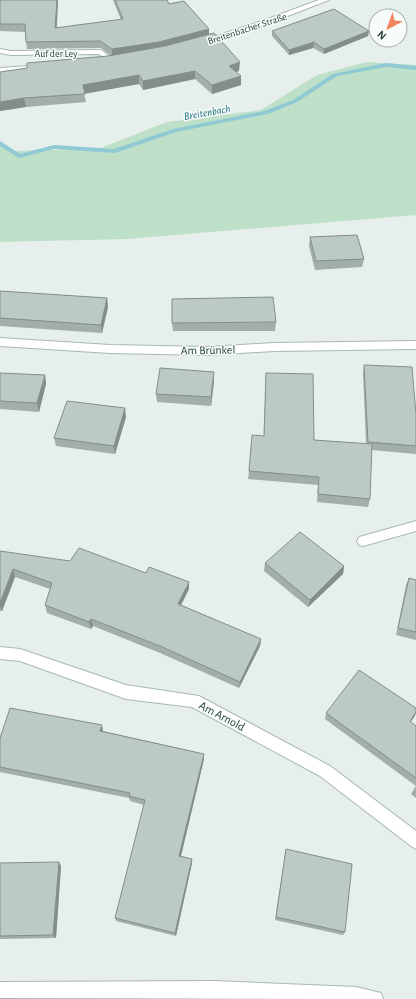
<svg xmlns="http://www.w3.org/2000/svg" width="416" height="999" font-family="'Alegreya Sans',sans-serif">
  <rect width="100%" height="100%" fill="#e6efeb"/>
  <polygon fill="#bfe0c8" points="367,62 416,65 416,215 127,239 0,242 0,143 9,151 98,149 167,122 261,110 317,75"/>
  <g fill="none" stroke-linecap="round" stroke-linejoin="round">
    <polygon fill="#8ec9d4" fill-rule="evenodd" points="386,63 416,66 416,70 386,67 337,76 297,102 268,114 176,132 115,153 54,149 19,158 0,146 0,141 20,154 54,145 114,149 173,129 264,111 293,100 333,74"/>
    <defs>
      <g id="minor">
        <polygon points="0,49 11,51 101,50 114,60 110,62 99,54 11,55 0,53"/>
        <polygon points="0,338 110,345 207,347 274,343 416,341 416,349 274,351 207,355 110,353 0,346"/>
        <polygon points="416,521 416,531 363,546 359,545 357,541 359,537 363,536"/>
        <polygon points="0,647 20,649 126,685 199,696 330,766 416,831 416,849 411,846 320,776 192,707 126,699 20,661 0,659"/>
        <path d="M215,981L356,987L381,993L383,999C256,999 128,998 0,998V982Z"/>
      </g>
      <g id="tertiary">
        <polygon points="319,0 329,0 267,24 202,44 198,42 262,21"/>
        <polygon points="43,65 47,67 46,69 0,72 0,68"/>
      </g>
    </defs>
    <use href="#minor" stroke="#a8b8b2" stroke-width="2"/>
    <use href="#tertiary" stroke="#a8b8b2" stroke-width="2"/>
    <use href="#minor" fill="#fff" fill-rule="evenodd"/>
    <use href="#tertiary" fill="#fff" fill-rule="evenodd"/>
  </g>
  <g fill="#a1aea9">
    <polygon points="0,0 58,0 57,28 121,20 113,0 167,0 169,4 209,35 239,71 236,72 241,85 212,94 195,79 143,90 139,84 84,93 86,102 26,107 0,111 0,72 111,56 101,48 27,49 25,32 0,31"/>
    <polygon points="272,31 369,31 368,36 324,54 313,48 289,55 272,36"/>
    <polygon points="310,237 364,259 362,267 315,270 309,246"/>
    <polygon points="0,291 107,298 108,307 102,333 0,326"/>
    <polygon points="276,322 275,331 173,331 172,323"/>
    <polygon points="364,365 416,414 416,454 371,450 370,499 368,507 317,502 318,485 248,479 249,471 264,436 266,373 314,440 366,444 363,373"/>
    <polygon points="0,373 45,375 46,384 39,412 0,409"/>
    <polygon points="214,381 211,406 157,402 156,394"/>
    <polygon points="126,417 115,454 56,446 54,438"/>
    <polygon points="0,551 189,589 181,605 261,639 260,646 239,688 160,653 93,626 91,629 47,613 45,605 50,589 15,577 2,611 0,611"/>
    <polygon points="265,563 344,566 343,574 308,607 264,571"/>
    <polygon points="409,578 416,580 416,640 396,635 406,585"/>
    <polygon points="416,708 416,713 410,722 416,726 416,786 325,719 326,713"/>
    <polygon points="103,731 204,754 204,759 181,856 192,859 192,863 176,936 116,921 115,918 144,805 130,801 129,798 0,772 0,738"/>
    <polygon points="416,786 416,798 411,794"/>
    <polygon points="286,849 345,932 343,935 275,920 285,854"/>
    <polygon points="0,863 61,866 56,938 0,939"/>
  </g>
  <g fill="#838d89">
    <polygon points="57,0 58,0 56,35 55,28"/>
    <polygon points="209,29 209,36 159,49 112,57 112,49"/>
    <polygon points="369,31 368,36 324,54 324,49"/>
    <polygon points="314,42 313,48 289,55 289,50"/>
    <polygon points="240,62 239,71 229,74 229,66"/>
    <polygon points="195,71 195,79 143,90 143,81"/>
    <polygon points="139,75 139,84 84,94 83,85"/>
    <polygon points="241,76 241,85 212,94 212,85"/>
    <polygon points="24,98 26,107 0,111 0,102"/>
    <polygon points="107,298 108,307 102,333 101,325"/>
    <polygon points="214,372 214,381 211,406 211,397"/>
    <polygon points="45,375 46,384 39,412 37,403"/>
    <polygon points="125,408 126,417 115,454 114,446"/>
    <polygon points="344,566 343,574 308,607 310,600"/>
    <polygon points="13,569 15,577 2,611 0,606 0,603"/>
    <polygon points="189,582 189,589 178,611 178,604"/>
    <polygon points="91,619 93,626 91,629 89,622"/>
    <polygon points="261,639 260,646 239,688 240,682"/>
    <polygon points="416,712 415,716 407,727 410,721"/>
    <polygon points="102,725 103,731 100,731"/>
    <polygon points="204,754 204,759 180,860 179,856"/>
    <polygon points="192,859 192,863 176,936 175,933"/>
    <polygon points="59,862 61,866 56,938 53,935"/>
  </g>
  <g fill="#bbcac4" stroke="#838d89">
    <polygon points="0,0 57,0 55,28 123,19 115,0 167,0 169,4 184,1 209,29 159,42 112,49 100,41 26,42 25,24 0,24"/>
    <polygon points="334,9 369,31 324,49 314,42 289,50 272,31"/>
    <polygon points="214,33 240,62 229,66 241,76 212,85 195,71 143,81 139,75 83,85 85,94 24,98 0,102 0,72 27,68 27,63 108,56 165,46"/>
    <polygon points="357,235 364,259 316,261 310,237"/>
    <polygon points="0,291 107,298 101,325 0,318"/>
    <polygon points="273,297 276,322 172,323 172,299"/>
    <polygon points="364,365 412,367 416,414 416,446 368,442"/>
    <polygon points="160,368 214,372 211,397 156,394"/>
    <polygon points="0,373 45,375 37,403 0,401"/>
    <polygon points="266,373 313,374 314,440 372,444 370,499 318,494 319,477 249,471 252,435 264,436"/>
    <polygon points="67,401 125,408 114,446 54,438"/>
    <polygon points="300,532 344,566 310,600 265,563"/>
    <polygon points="79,548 146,573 149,567 189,582 178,604 261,639 240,682 160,646 91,619 89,622 45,605 52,583 13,569 0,603 0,551 70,561"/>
    <polygon points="409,578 416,580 416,632 398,628"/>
    <polygon points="359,670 416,708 416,712 410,721 416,726 416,778 326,713"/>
    <polygon points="10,708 102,725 100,731 204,754 179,856 192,859 175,933 115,918 145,800 129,796 130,793 0,767 0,738"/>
    <polygon points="286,849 352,864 345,932 276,917"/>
    <polygon points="59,862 53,935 0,936 0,863"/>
  </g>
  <g text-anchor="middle" stroke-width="3" stroke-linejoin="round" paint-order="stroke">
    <g font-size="10" fill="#24423a" stroke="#f7fbf9">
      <text transform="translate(247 28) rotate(-18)" y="4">Breitenbacher Straße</text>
      <text x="56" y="57">Auf der Ley</text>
    </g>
    <g font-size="11" font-style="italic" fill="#1c6f80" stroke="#f7fbf9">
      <text transform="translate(207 112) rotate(-10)" y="4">Breitenbach</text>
    </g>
    <g font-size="12" fill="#24423a" stroke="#f7fbf9">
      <text transform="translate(208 350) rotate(-1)" y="4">Am Brünkel</text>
      <text transform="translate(222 716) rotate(28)" y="4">Am Arnold</text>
    </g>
  </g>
  <g transform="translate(388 28) rotate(221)"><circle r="19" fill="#f7fbf9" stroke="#a3b1ad"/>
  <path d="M0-3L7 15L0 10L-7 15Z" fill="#f4845f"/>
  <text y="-6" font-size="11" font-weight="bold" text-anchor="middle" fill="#24423a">N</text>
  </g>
</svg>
